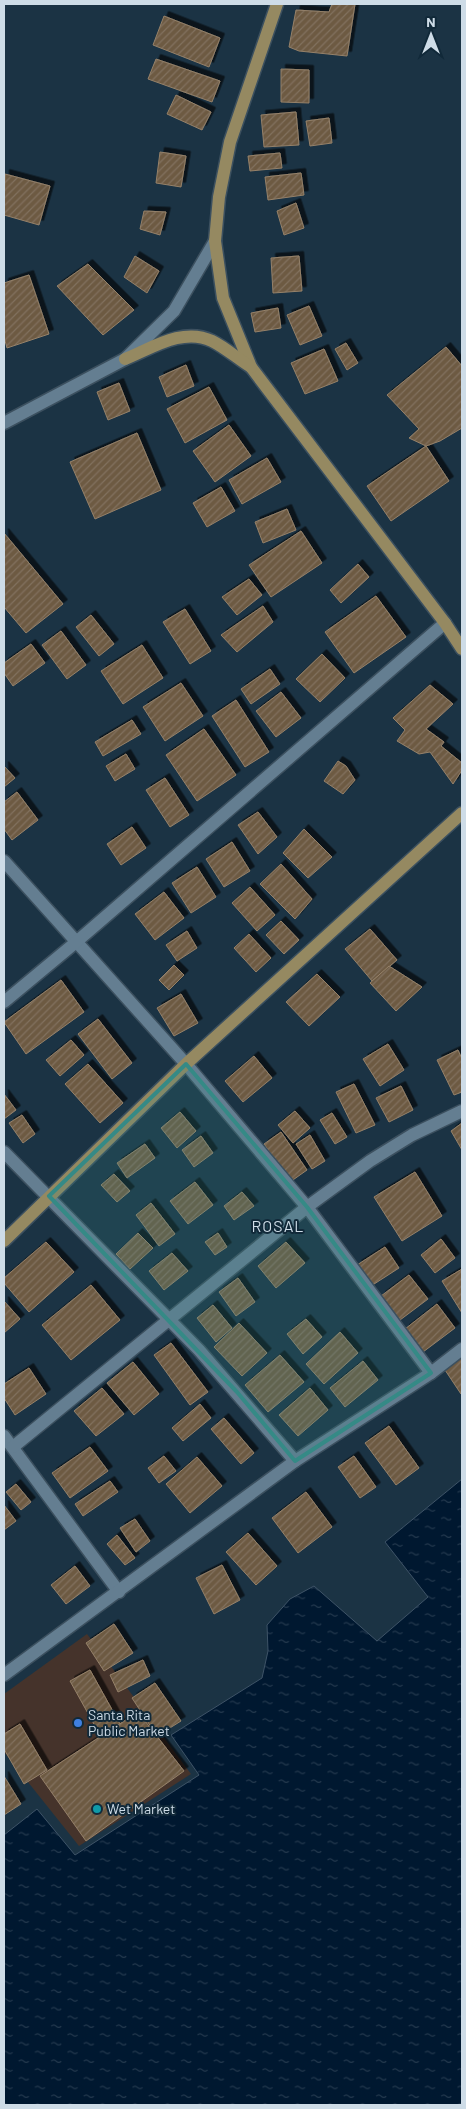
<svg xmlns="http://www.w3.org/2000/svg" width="466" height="2109" font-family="Barlow,sans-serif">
  <defs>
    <pattern id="water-ripples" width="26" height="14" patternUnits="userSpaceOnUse" patternTransform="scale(1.25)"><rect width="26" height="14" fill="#001830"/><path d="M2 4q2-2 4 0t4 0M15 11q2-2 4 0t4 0" fill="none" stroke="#24394e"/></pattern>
    <pattern id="building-hatch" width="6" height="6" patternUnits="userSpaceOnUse" patternTransform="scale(1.25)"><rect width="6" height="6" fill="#6d5a43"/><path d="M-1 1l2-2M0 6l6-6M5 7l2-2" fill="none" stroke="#81715e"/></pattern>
    <filter id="shadow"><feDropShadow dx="4.5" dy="-4.5" stdDeviation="0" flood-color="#0009"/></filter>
  </defs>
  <rect width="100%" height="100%" fill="#1b3344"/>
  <polygon fill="#45332b" points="87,1634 191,1774 79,1846 4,1752 4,1694"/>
  <polygon fill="url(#water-ripples)" stroke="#3e5367" points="462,1479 462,2105 4,2105 4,1835 37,1809 75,1855 199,1775 171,1735 262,1678 268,1651 267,1625 290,1599 314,1586 377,1641 428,1597 385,1542"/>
  <g fill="url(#building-hatch)" stroke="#958169" filter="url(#shadow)">
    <polygon points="332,4 355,4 347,56 299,51 289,47 296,10 329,12"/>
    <polygon points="164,16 220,38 209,67 153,45"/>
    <polygon points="156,59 220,81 212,102 148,79"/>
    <polygon points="281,69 309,70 309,103 281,102"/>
    <polygon points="176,95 211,112 202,130 167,114"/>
    <polygon points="296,112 299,145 264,147 261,115"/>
    <polygon points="329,118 332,143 310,146 306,121"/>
    <polygon points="160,152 186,156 181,187 156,183"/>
    <polygon points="280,153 282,168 250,171 248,156"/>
    <polygon points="301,173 304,195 268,200 265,177"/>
    <polygon points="5,174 50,186 39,225 4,215"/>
    <polygon points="296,203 304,228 284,235 277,211"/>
    <polygon points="144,211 166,212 160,235 140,229"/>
    <polygon points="135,256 159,271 147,293 124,277"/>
    <polygon points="299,256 302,291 273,293 271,258"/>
    <polygon points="88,264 134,310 103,335 57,286"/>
    <polygon points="29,275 49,334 7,348 4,337 4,283"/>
    <polygon points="309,306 322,336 300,345 287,315"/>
    <polygon points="278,308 281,328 255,332 251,313"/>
    <polygon points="346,343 358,363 347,370 335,349"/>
    <polygon points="446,347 462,366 462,428 440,441 426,446 409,438 419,429 387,395"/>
    <polygon points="324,349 338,381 305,394 291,363"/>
    <polygon points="186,365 194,386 167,397 159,377"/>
    <polygon points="119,383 130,411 108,420 97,392"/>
    <polygon points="209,387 227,420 185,443 167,409"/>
    <polygon points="229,425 251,456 215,482 193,451"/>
    <polygon points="137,433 161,490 95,519 70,462"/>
    <polygon points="426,446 449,481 391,521 367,486"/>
    <polygon points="267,458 281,482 242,504 229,480"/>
    <polygon points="221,487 235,511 207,527 193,503"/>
    <polygon points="287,509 296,530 263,543 255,522"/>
    <polygon points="301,531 322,563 271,597 249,565"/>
    <polygon points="4,533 63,604 26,633 4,607"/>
    <polygon points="358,564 369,577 341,603 330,590"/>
    <polygon points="249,579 262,595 237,615 222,597"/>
    <polygon points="376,596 406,637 354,673 325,632"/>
    <polygon points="263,606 273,622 237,652 221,635"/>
    <polygon points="185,609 211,651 190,664 163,622"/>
    <polygon points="91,615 114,644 99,656 76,627"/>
    <polygon points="61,631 86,665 67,679 42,645"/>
    <polygon points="31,644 45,663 13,686 4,673 4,663"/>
    <polygon points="142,645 163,678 123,704 101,671"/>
    <polygon points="322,654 345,678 320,702 296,679"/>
    <polygon points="270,669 280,684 251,704 241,689"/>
    <polygon points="181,683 203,716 165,741 143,707"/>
    <polygon points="430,685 453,704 426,729 444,742 441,746 462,763 462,770 453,784 430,752 419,754 397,741 405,730 393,718"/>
    <polygon points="281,692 301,718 276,737 256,711"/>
    <polygon points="236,700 269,752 245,767 212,716"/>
    <polygon points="132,720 141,734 103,756 95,742"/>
    <polygon points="204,729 236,775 197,801 166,755"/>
    <polygon points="126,754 135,769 115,781 106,766"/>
    <polygon points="338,761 346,766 355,780 343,794 324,781"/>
    <polygon points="4,766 15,778 4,787"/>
    <polygon points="165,778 189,815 170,827 146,790"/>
    <polygon points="17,792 38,820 12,840 4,829 4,802"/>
    <polygon points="258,812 277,837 258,854 238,825"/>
    <polygon points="132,827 146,848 121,865 107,844"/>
    <polygon points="304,829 332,857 308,878 283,853"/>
    <polygon points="232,842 250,871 224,887 206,859"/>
    <polygon points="281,864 312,899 295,919 260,884"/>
    <polygon points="197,867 216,897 191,913 172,883"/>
    <polygon points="250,887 275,915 257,931 232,903"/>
    <polygon points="164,892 184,918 155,940 135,914"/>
    <polygon points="281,921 299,940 284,954 266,935"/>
    <polygon points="370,929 397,960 372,981 345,949"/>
    <polygon points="187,931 197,948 177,961 166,945"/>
    <polygon points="249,934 271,958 256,972 234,948"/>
    <polygon points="174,965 184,975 169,990 159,980"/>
    <polygon points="389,966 422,987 396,1011 370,983"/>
    <polygon points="317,974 340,997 309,1026 286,1002"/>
    <polygon points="61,980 84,1012 26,1054 4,1022"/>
    <polygon points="181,994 198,1023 174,1036 157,1008"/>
    <polygon points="98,1019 132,1063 112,1079 78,1034"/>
    <polygon points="71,1040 84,1055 60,1076 46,1060"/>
    <polygon points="388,1044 404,1070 380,1086 363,1059"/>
    <polygon points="458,1050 462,1059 462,1092 454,1095 437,1060"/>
    <polygon points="254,1056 272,1078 243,1102 225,1081"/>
    <polygon points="88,1064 123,1103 100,1123 65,1084"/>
    <polygon points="354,1084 375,1125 356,1133 336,1092"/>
    <polygon points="401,1086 413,1110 389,1122 376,1098"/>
    <polygon points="4,1094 16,1110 4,1119"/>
    <polygon points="295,1111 310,1128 293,1143 278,1125"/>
    <polygon points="180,1112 196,1131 177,1148 161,1128"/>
    <polygon points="332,1113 347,1137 335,1144 320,1120"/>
    <polygon points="22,1115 35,1134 23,1143 9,1123"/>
    <polygon points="462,1123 462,1150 451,1131"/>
    <polygon points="281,1132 307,1170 290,1182 264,1144"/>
    <polygon points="310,1135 325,1161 312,1169 296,1144"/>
    <polygon points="201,1136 213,1153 194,1167 182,1150"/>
    <polygon points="145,1144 155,1158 127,1178 117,1163"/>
    <polygon points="415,1172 442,1216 402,1241 374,1197"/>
    <polygon points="114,1174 130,1191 117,1202 101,1185"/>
    <polygon points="195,1182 213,1205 188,1224 170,1201"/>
    <polygon points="242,1192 254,1206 234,1220 224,1206"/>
    <polygon points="151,1203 175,1234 159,1246 136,1215"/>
    <polygon points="138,1233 153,1248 130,1269 116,1254"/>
    <polygon points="218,1233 227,1247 215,1255 205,1242"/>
    <polygon points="441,1239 455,1258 435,1273 421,1255"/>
    <polygon points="46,1242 74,1272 29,1312 4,1283 4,1278"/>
    <polygon points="286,1242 305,1263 276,1288 258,1266"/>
    <polygon points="385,1247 399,1268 371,1286 357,1265"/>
    <polygon points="172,1253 188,1271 164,1290 149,1271"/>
    <polygon points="462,1269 462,1313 442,1281"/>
    <polygon points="409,1275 428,1299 400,1320 381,1296"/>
    <polygon points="238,1278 255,1302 236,1316 219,1292"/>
    <polygon points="91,1285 120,1320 71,1360 42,1325"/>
    <polygon points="4,1301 20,1319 4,1333"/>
    <polygon points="437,1304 455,1328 423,1352 405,1329"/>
    <polygon points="213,1305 232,1328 216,1342 197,1318"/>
    <polygon points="306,1319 322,1337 303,1354 287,1334"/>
    <polygon points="239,1323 267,1353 242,1376 214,1347"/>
    <polygon points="340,1332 358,1353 324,1384 306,1364"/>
    <polygon points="171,1343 208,1392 190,1405 154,1355"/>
    <polygon points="280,1355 304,1382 268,1412 245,1385"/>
    <polygon points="462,1355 462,1393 461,1394 443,1367"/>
    <polygon points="363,1361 378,1380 345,1407 330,1388"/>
    <polygon points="133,1362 159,1394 134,1415 107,1383"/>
    <polygon points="29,1368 46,1394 15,1415 4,1398 4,1384"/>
    <polygon points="102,1388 124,1414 96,1436 74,1411"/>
    <polygon points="310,1388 328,1410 298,1436 279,1415"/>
    <polygon points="200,1404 211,1418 183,1441 172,1428"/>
    <polygon points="224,1418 254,1453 241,1464 211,1429"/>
    <polygon points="389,1426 419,1468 396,1485 365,1443"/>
    <polygon points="90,1447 108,1471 70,1498 52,1473"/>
    <polygon points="164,1456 176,1471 159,1483 148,1468"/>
    <polygon points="354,1456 376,1487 360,1498 338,1467"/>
    <polygon points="197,1457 222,1486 190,1513 166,1484"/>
    <polygon points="110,1481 118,1492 83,1516 75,1504"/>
    <polygon points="16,1484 31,1502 21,1510 6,1492"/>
    <polygon points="306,1492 332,1527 298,1553 272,1518"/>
    <polygon points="4,1505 16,1521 4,1530"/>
    <polygon points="135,1519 150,1541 136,1552 120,1528"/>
    <polygon points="248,1533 277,1566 256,1585 226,1552"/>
    <polygon points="117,1535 135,1558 125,1565 107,1544"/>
    <polygon points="222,1565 240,1600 214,1614 196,1578"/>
    <polygon points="75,1566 90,1586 66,1604 51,1585"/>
    <polygon points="114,1624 133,1653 104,1671 86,1643"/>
    <polygon points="143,1660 150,1676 118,1692 110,1675"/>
    <polygon points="90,1670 120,1724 100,1735 70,1681"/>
    <polygon points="155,1683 181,1721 157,1736 132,1698"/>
    <polygon points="138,1712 184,1771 86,1841 40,1776"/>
    <polygon points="20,1724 47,1770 24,1784 4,1749 4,1734"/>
    <polygon points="4,1776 21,1804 4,1815"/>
  </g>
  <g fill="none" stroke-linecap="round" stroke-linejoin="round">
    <defs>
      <g id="minor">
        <polyline points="4,423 125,359 174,311 215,241"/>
        <polyline points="4,861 186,1064 307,1207 431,1373"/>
        <polyline points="4,1002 75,943 445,623"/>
        <polyline points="4,1152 199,1350 295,1461"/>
        <polyline points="4,1436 119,1592"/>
        <polyline points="13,1447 307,1207 370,1161 412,1135 462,1111"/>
        <polyline points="4,1675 295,1461 431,1373 462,1349"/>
      </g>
      <g id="major">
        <polyline points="277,4 230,142 219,197 215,241 223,298 251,367 445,623 462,649"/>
        <path d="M125,359C152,348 183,327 212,341C226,348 238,359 251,367"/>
        <polyline points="4,1241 186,1064 462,813"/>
      </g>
    </defs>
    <use href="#minor" stroke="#3c505f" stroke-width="15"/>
    <use href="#major" stroke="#3c505f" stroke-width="15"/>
    <use href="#minor" stroke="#647e91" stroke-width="12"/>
    <use href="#major" stroke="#958961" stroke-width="12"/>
  </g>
  <path fill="#358a86" fill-opacity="0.2" stroke="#358a86" stroke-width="4" stroke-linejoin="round" d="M186,1064L307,1207L431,1373L295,1461L237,1392L49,1196Z"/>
  <circle fill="#3f7fe0" stroke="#112939" stroke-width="2" cx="78" cy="1723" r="5"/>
  <circle fill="#0f9aa8" stroke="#112939" stroke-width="2" cx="97" cy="1809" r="5"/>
  <g text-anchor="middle" stroke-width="4" stroke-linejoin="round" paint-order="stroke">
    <g font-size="14" fill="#cedce7" stroke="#112939" text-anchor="start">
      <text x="88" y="1720">Santa Rita<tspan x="88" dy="16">Public Market</tspan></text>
      <text x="107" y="1814">Wet Market</text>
    </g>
    <g font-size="16" letter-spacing="1" fill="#cedce7" stroke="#112939">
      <text x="278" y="1232">ROSAL</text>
    </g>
  </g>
  <rect width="466" height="2109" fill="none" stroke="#cedce7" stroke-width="10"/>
  <g transform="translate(431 35)" stroke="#112939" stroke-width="4" paint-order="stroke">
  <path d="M0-4L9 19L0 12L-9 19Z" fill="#cedce7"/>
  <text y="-8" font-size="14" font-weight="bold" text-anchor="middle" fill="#cedce7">N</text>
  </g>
</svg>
